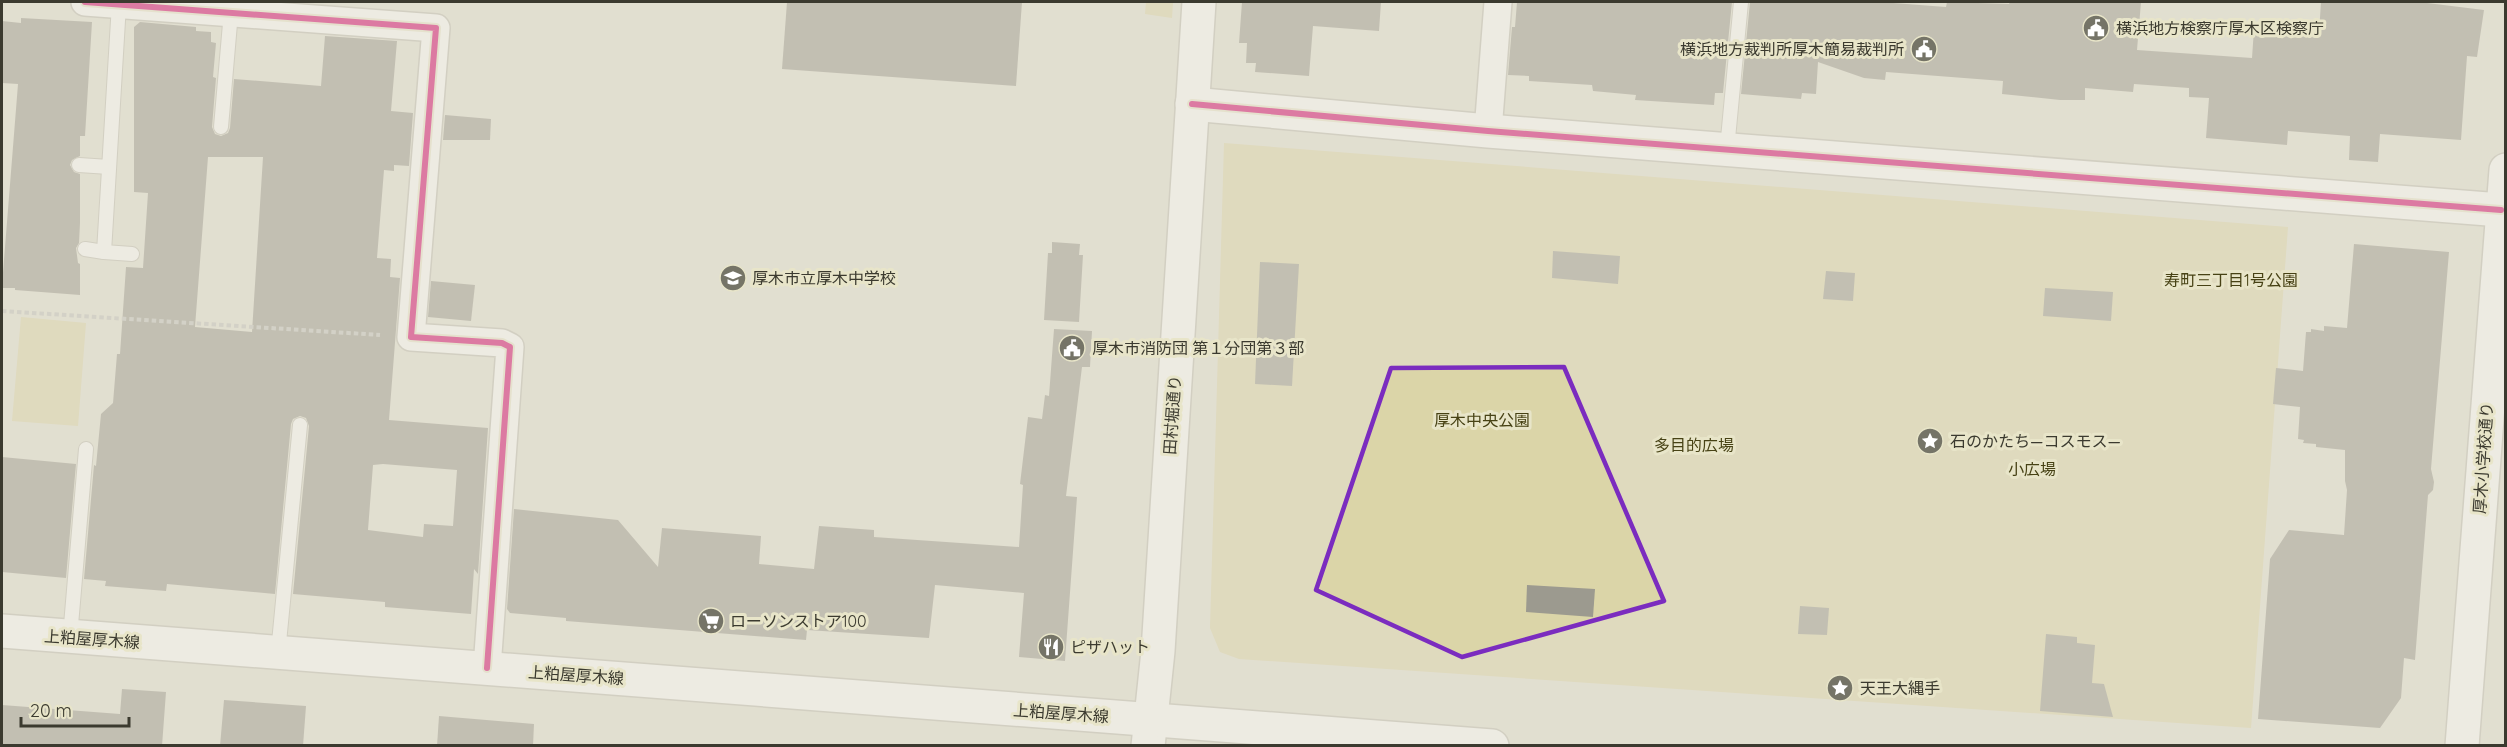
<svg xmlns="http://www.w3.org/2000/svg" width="2507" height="747" font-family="Quicksand,'Noto Sans JP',sans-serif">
  <rect width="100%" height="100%" fill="#e1dfd0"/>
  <g fill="#dbd5a8">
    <polygon points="1146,2 1173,2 1172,18 1145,14"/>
    <polygon points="1224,143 2288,227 2251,728 1239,659 1220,652 1210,628"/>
    <polygon points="21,317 86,323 78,426 12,421"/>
  </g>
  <g fill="#9c9a8f" fill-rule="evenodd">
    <polygon points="787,2 1022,2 1016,86 782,69"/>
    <polygon points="1242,2 1381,2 1379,31 1313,26 1309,76 1255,72 1256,63 1246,63 1247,43 1239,43"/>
    <polygon points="1517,2 1732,2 1723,93 1715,93 1714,105 1635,100 1636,95 1593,91 1592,85 1529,81 1529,76 1508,75 1512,27 1515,27"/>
    <polygon points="1750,2 1880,2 1946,7 1947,2 2009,4 2010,2 2141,2 2137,50 2252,58 2254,29 2319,33 2321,2 2419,2 2484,10 2477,57 2467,56 2461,140 2380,134 2378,162 2349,160 2350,136 2288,131 2287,145 2206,138 2209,98 2189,97 2189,88 2134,84 2133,92 2085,88 2085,100 2060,100 2002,94 2003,81 1886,72 1885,80 1864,78 1818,62 1816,94 1802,93 1801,99 1741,94"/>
    <polygon points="21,18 92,22 85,136 80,136 80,156 72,160 70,165 74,172 80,174 80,223 79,243 76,248 78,263 80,264 80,295 15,290 15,288 3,288 2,285 18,84 2,83 2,21 21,23"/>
    <path d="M140,22L196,27V31L211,32V42L216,43L213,77L216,78L212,127L215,134L221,136L228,133L230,128L234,79L321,86L325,36L397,41L391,111L413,113L409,166L394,165V171L384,170L377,258L391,259L390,277L400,278L389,420L488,428L478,574L474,569L471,614L385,607V602L293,594L309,426L306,418L300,416L293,419L291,424L275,594L167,584L166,591L105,586L106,581L84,579L94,465L96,466L101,414L113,403L117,354H120L126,267L143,268L148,193L134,192V27ZM208,157H263L252,332L195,327ZM383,464L457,470L453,526L424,524L423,537L368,530L373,465Z"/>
    <polygon points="445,115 491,119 490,140 443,140"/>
    <polygon points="1052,242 1080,244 1079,255 1083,255 1079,322 1044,320 1048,253 1052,253"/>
    <polygon points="2354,244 2449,252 2431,469 2434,482 2433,490 2428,495 2415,660 2404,658 2401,698 2380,728 2258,719 2270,559 2289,530 2344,535 2347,490 2345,481 2345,450 2316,447 2316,444 2303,443 2304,440 2298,439 2300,407 2273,404 2276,368 2303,371 2306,332 2311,332 2311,329 2324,331 2324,326 2347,328"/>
    <polygon points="1553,251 1620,256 1618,284 1552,278"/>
    <polygon points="1260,262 1299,264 1292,386 1255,384"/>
    <polygon points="1826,271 1855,273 1853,301 1823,299"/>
    <polygon points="431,281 475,285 471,321 428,317"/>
    <polygon points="2045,288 2113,292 2111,321 2043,316"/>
    <polygon points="1054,329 1092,331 1090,367 1082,367 1066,496 1077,497 1065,661 1019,657 1024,593 935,585 929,638 807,630 806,640 566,621 566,618 510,613 507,609 514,509 618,520 658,567 662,528 761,536 759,564 814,569 819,526 874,530 874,537 1019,547 1023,485 1020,484 1028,417 1042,419 1045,395 1049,396"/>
    <polygon points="2,457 76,464 66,578 2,572"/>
    <polygon points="1527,585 1595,589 1593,617 1526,612"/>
    <polygon points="1800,606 1829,608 1827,635 1798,634"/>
    <polygon points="2046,634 2077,637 2077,643 2095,645 2092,683 2104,684 2113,717 2040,711"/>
    <polygon points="122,689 166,692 162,746 2,746 2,705 120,714"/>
    <polygon points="224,700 306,706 303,746 220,746"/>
    <polygon points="439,716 534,724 533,746 437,746"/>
  </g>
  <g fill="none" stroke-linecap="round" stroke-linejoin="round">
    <defs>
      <g id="service">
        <polyline points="119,4 104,252 132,254"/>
        <polyline points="221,127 231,12"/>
        <polyline points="1727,149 1741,2"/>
        <polyline points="79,165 109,167"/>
        <polyline points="85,249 104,252"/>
        <polyline points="70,637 86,449"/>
        <polyline points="278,653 300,425"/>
      </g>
      <g id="minor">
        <polyline points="85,2 436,28 411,337 502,343 510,347 487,668"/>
        <polyline points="1488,131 1498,2"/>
      </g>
      <g id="tertiary">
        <polyline points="1192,104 1488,131 2501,210"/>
        <polyline points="1148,746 1158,651 1199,2"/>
        <polyline points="2462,746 2506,170"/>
      </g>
      <polyline id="secondary" points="2,631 1492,746"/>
    </defs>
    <use href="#service" stroke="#bfbdb1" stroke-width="16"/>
    <use href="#minor" stroke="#bfbdb1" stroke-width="30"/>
    <use href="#tertiary" stroke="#bfbdb1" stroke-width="36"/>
    <use href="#secondary" stroke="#bfbdb1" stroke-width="36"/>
    <polyline stroke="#c2c2bc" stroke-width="4" stroke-dasharray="4.5 3" stroke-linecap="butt" points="2,311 380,335"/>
    <use href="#service" stroke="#fafaf8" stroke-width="14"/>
    <use href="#minor" stroke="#fafaf8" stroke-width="27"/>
    <use href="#tertiary" stroke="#fafaf8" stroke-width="33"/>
    <use href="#secondary" stroke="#fafaf8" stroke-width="33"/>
    <defs>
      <g id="cycleway">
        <polyline points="85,2 436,28 411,337 502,343 510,347 487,668"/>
        <polyline points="1192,104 1488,131 2501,210"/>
      </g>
    </defs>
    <use href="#cycleway" stroke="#e8e5c9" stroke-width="10"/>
    <use href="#cycleway" stroke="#d6006c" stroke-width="6"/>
  </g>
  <path d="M0 0H2507V747H0ZM1564,367L1664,601L1462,657L1316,590L1391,368Z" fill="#e1dfd0" fill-opacity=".55" fill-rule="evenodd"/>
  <path fill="none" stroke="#7b2cbf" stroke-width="4.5" stroke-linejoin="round" d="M1564,367L1664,601L1462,657L1316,590L1391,368Z"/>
  <defs>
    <symbol id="civic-disc" viewBox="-11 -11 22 22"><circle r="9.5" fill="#757467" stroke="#e8e5c9"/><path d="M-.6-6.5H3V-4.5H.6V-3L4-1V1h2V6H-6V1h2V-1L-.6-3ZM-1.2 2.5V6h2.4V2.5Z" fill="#fff"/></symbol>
    <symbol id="school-disc" viewBox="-11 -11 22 22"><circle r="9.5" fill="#757467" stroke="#e8e5c9"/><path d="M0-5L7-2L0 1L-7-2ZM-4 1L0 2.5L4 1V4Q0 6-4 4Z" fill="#fff"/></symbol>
    <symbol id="sight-disc" viewBox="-11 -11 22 22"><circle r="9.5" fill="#757467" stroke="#e8e5c9"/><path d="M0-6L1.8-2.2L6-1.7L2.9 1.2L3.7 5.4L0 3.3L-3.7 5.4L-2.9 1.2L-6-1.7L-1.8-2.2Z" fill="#fff"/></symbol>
    <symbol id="supermarket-disc" viewBox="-11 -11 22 22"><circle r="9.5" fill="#757467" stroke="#e8e5c9"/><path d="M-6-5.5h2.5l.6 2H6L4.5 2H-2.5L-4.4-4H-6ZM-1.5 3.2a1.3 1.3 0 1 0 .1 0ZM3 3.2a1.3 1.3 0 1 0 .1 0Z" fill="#fff"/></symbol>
    <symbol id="restaurant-disc" viewBox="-11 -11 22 22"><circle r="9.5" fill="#757467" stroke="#e8e5c9"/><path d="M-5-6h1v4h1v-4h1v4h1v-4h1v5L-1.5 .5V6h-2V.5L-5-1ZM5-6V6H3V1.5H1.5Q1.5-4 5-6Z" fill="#fff"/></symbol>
  </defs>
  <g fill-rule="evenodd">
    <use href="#civic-disc" x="2081" y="13" width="30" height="30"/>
    <use href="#civic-disc" x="1909" y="34" width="30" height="30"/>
    <use href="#school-disc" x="718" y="263" width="30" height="30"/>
    <use href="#civic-disc" x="1057" y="333" width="30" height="30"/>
    <use href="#sight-disc" x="1915" y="426" width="30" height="30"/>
    <use href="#supermarket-disc" x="696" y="606" width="30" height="30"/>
    <use href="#restaurant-disc" x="1036" y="632" width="30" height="30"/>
    <use href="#sight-disc" x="1825" y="673" width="30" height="30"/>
  </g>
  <g text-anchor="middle" stroke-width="6" stroke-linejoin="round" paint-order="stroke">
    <g font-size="16" fill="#3b3a2f" stroke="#e8e5c9" text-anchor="start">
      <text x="2116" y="34">横浜地方検察庁厚木区検察庁</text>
      <text x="1904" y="55" text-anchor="end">横浜地方裁判所厚木簡易裁判所</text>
      <text x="752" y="284">厚木市立厚木中学校</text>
      <text x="1092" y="354">厚木市消防団 第１分団第３部</text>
      <text x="1950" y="447">石のかたち—コスモス—</text>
      <text x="730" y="627">ローソンストア100</text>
      <text x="1070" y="653">ピザハット</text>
      <text x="1860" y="694">天王大縄手</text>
    </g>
    <g font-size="16" fill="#474215" stroke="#e8e5c9">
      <text x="2231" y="286">寿町三丁目1号公園</text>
      <text x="1482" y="426">厚木中央公園</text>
      <text x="1694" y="451">多目的広場</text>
      <text x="2032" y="475">小広場</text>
    </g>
    <g font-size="16" fill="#3b3a2f" stroke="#e8e5c9">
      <text transform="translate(1172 415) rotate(-86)" y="6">田村堀通り</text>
      <text transform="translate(2483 458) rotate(-86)" y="6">厚木小学校通り</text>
      <text transform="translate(92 639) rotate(4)" y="6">上粕屋厚木線</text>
      <text transform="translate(576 675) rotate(4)" y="6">上粕屋厚木線</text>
      <text transform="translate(1061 713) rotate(4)" y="6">上粕屋厚木線</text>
    </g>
  </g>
  <rect width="2507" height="747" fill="none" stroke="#3b3a2f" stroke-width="6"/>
  <path d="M21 717v9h108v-9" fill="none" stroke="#3b3a2f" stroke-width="3"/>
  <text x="30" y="717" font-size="18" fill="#3b3a2f" stroke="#e8e5c9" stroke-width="4.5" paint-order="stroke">20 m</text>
</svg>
